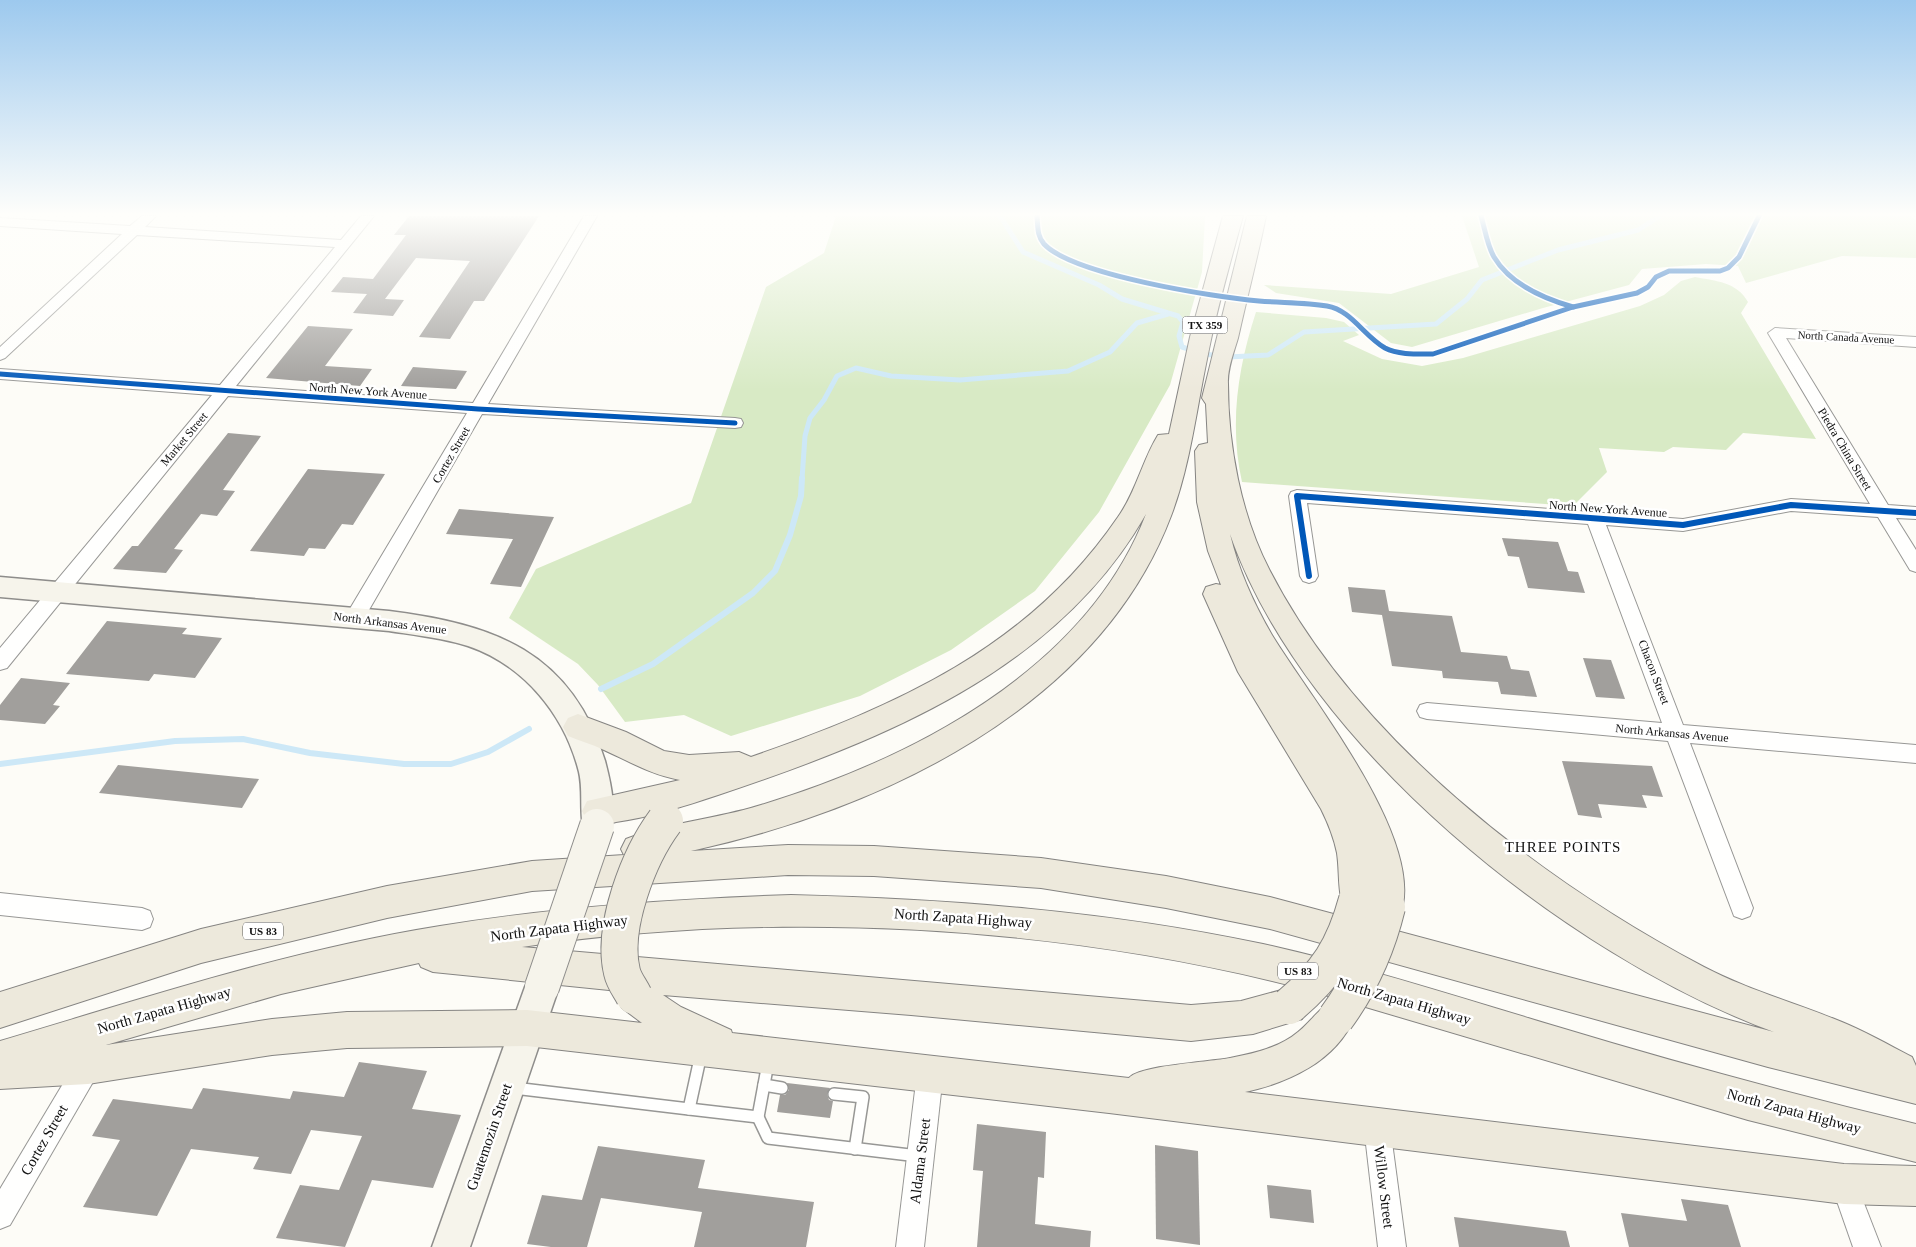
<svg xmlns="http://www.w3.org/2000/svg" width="1916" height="1247" font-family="'Times New Roman',serif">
  <rect width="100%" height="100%" fill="#fdfcf7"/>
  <g fill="#d8eac5">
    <polygon points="836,216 1205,216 1202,272 1170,385 1099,512 1035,591 951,650 860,696 731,736 684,715 625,722 598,685 578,664 509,618 536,569 691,503 766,287 824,253"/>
    <polygon points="1462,216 1909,216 1916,220 1916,258 1842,256 1746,283 1738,266 1706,264 1642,269 1629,285 1543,308 1412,347 1391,343 1339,303 1276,293 1264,285 1391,294 1479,267"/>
    <path d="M1695,277C1716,281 1737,282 1748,302L1741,313L1816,439L1743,433L1726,450L1673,447L1664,452L1599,448L1607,472L1573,506L1242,482C1229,424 1238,367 1256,312L1326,318L1344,322L1359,335L1343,341L1382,359L1422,366L1463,358L1640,306L1664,295L1681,281Z"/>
  </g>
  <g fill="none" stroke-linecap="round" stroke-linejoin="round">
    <g stroke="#cde8f7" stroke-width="5">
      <polyline points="1000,216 1023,252 1099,285 1122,299 1178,316 1183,322 1179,336 1182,347 1204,354 1228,357 1268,355 1304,332 1436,324 1467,299 1482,280 1558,250 1638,230 1660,216"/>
      <polyline points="802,479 805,436 810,418 824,400 837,376 856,368 891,376 960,380 1068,371 1110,352 1137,323 1168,314"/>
    </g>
    <g stroke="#cde8f7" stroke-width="6">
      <polyline points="601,689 653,664 753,593 775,571 790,535 801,496 802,478"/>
      <polyline points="0,764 175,741 243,739 310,753 404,764 451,764 488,752 529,729"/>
    </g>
  </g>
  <g fill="#a19f9c">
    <polygon points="409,216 539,216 484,301 474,301 450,339 419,337 470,261 416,258 385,299 404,300 393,316 353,313 367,294 331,292 343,277 373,279 406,235 394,235"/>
    <polygon points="308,326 353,329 325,366 372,369 360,386 266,378"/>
    <polygon points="413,367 467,371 456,389 401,386"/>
    <polygon points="228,433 261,436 223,490 235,491 217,516 201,514 174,549 183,550 166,573 113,569 132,546 138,546"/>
    <polygon points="308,469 385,474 353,525 342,524 325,549 309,548 304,556 250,551"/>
    <polygon points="459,509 554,517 521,587 490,584 513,539 446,534"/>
    <polygon points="1502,538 1558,542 1568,571 1578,572 1585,593 1528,588 1519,557 1508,556"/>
    <polygon points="1348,587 1385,590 1389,611 1452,616 1461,652 1507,656 1511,669 1529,671 1537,697 1501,694 1498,682 1443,678 1442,671 1392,666 1382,615 1352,612"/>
    <polygon points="107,621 187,628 182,634 222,638 195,678 154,674 149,681 66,674"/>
    <polygon points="1583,658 1611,660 1625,699 1596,697"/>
    <polygon points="21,678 70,683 53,705 60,706 45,724 0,720 0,705"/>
    <polygon points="1562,761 1652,766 1663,797 1642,795 1647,808 1598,804 1602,818 1578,815"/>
    <polygon points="118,765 259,779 242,808 99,793"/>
    <polygon points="359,1062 427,1071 412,1109 461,1115 433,1188 372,1180 345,1247 276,1238 300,1185 339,1190 362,1136 311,1130 291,1174 253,1169 259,1157 191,1149 157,1216 83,1207 120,1140 92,1136 113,1099 192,1109 203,1088 290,1099 293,1091 344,1097"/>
    <polygon points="787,1083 830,1088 827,1094 829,1100 833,1101 830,1118 777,1112 780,1095 785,1095 789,1090"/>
    <polygon points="977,1124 1046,1132 1044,1178 1038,1177 1035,1224 1091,1231 1090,1247 977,1247 983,1171 973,1170"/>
    <polygon points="1155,1145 1198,1151 1200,1245 1156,1239"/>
    <polygon points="598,1146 705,1160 698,1188 814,1202 806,1247 694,1247 702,1212 601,1198 587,1247 551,1247 527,1244 542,1195 582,1200"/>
    <polygon points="1267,1185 1311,1190 1314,1223 1270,1218"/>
    <polygon points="1681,1199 1728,1205 1741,1247 1629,1247 1621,1213 1687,1221"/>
    <polygon points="1454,1217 1566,1231 1570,1247 1459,1247"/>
  </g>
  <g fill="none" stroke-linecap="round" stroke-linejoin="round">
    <defs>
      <g id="lane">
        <polyline points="764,1085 782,1088"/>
        <polyline points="514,1088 689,1109 701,1054"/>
        <polyline points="834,1094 863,1097 855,1149"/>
        <polyline points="689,1109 758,1117 768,1063"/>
        <polyline points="758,1117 768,1138 918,1156"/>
      </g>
      <g id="street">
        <polygon points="142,216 156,216 145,227 341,240 361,216 374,216 236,386 473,403 584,216 597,216 488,404 735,418 741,419 743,423 741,427 735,428 482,414 362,622 355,624 348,622 346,617 348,612 467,413 228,396 7,668 0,670 0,648 212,395 0,379 0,369 220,385 335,247 137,235 5,358 0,360 0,347 122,234 0,226 0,218 130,226"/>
        <polygon points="1775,328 1916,337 1916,347 1786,338 1888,505 1916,507 1916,519 1896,518 1916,550 1916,572 1910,570 1878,517 1791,511 1683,531 1606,525 1683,725 1916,745 1916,763 1690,743 1753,908 1750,916 1742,919 1734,916 1731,908 1668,741 1427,719 1420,717 1417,711 1420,705 1427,703 1662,723 1588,524 1307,503 1318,576 1315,581 1309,583 1303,581 1300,576 1289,496 1291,492 1297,490 1683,519 1791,499 1870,504 1768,333"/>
        <polygon points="0,893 142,908 150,911 153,919 150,927 142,930 0,915"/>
        <polygon points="88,1054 97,1057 100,1066 97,1075 10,1225 0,1229 0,1189 79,1057"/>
        <polygon points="930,1061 939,1065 943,1074 924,1247 896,1247 917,1074 921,1065"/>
        <polygon points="1377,1114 1386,1118 1390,1127 1406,1247 1378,1247 1364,1127 1368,1118"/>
        <polygon points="1844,1171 1853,1175 1881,1247 1853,1247 1831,1184 1835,1175"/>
      </g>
      <g id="secondary">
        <path d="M0,577L389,611C493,624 571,651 605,761C611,784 618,814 608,836L597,840L586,836C578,817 584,793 579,772C565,715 524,665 468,646C442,638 415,635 389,631L0,597Z"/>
        <polygon points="542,970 554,975 559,987 470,1247 432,1247 525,987 530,975"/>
      </g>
      <g id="primary">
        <path d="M1223,216H1243C1230,264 1216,311 1207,359C1196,412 1190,466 1171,516C1098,709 879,810 691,851L788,845L874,846L1041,858L1166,876L1270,897L1774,1032C1567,956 1304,746 1230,534C1238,569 1254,604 1272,635C1310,698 1431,845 1399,918L1387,923L1375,918L1370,907L1369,911L1357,916L1345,911C1337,892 1340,873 1337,853C1334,838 1328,823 1321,809L1238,672L1203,594L1206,587L1216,584L1221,585L1208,551L1197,502L1195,451L1199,445L1208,443L1206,404L1202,398L1247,216H1266C1258,256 1247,297 1238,338C1234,352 1227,369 1228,384C1228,445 1241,515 1269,569C1356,739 1538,879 1704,967C1746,989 1793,1002 1837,1020C1863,1030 1887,1044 1912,1057L1916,1066V1104L1768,1067L1270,929L1166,908L1041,888L874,876L788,875L532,891L387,918L201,963L0,1028V992L201,929L387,886L532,861L624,855L621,849L626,839C669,822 717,819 761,805C912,759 1086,670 1146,514C1056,672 882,740 718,795C685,806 651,817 616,822C611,823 603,826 598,825C594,824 590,822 587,821L582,811L587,801L680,780C652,775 630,762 604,750C592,744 580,741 568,736L563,727L568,718L578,714L626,732L664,751L689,755L739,752L751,757C896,706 1028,649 1118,517C1136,492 1142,461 1158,435L1169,434L1190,337Z"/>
        <path d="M791,895C950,899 1107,911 1263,944C1362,966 1461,998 1558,1027C1677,1063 1796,1095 1916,1124V1162L1748,1120L1308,990C1061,925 775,909 522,947L1191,1005L1241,1001L1289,988L1302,993L1307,1006L1302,1019L1253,1034L1191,1041L911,1015L663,995L681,1007L731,1030L732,1033L1129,1078C1141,1065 1210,1062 1230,1058C1254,1053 1279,1048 1298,1032C1312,1021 1319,1007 1336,1000L1349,1005L1354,1018C1336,1061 1288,1083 1245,1092L1844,1164L1916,1166V1206L1844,1204L1109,1113L527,1046L347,1048L272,1055L88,1084L0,1089V1041C145,998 290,950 440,926C556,907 673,899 791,895ZM419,963L421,967L433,972L619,991L616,996L622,1008L642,1023L527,1010L347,1012L272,1019L106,1045L281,994Z"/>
      </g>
    </defs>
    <use href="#lane" stroke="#979795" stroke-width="14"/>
    <use href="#street" stroke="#979795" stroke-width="2"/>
    <use href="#secondary" stroke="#8e8d8b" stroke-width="3"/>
    <use href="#primary" stroke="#858482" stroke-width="2"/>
    <use href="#lane" stroke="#fffffe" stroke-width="11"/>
    <use href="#street" fill="#fffffe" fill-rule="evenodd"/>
    <use href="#secondary" fill="#f6f4eb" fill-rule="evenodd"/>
    <use href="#primary" fill="#ede9dc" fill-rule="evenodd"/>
    <defs>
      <polyline id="secondary-bridge" points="542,987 597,826"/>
      <g id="primary-bridge">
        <path d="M634,996C630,988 624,981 622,972C611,927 639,856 665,821"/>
        <path d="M1289,1006C1327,974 1344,948 1357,900"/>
        <path d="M1336,1018C1361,984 1377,948 1387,907"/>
      </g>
    </defs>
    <use href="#secondary-bridge" stroke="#8e8d8b" stroke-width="36" stroke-linecap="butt"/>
    <use href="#primary-bridge" stroke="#858482" stroke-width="38" stroke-linecap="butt"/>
    <use href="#secondary-bridge" stroke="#f6f4eb" stroke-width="34"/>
    <use href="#primary-bridge" stroke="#ede9dc" stroke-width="36"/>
    <defs>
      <g id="cycleway-far1">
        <path d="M1037,216C1038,227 1037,236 1044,244C1073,275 1214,297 1259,301C1281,303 1305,302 1327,306C1351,310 1364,336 1385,348C1398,355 1418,354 1433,354L1573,307L1637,293L1648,287L1656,277L1669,271H1720L1728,268L1739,257L1759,216"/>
        <path d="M1481,216C1485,229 1487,245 1494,257C1510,284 1545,299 1573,307"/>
        <polyline points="0,374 478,409 735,423"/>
      </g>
      <polyline id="cycleway" points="1309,576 1297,496 1683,525 1791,505 1916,513"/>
    </defs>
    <use href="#cycleway-far1" stroke="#fff" stroke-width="8"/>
    <use href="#cycleway" stroke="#fff" stroke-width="9"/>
    <use href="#cycleway-far1" stroke="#0057b8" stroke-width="5"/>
    <use href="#cycleway" stroke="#0057b8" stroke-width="6"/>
  </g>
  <linearGradient id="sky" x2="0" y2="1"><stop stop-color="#9dc9ee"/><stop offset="0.55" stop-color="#fefefb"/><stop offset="1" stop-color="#fefefb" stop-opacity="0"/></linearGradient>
  <rect width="1916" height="390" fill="url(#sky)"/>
  <g text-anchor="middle" stroke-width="5" stroke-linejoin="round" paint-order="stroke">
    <g fill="#fff" stroke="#585858" stroke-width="1">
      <rect x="1182.5" y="316.5" width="45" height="17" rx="4"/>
      <rect x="243" y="922.5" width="40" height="17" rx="4"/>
      <rect x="1278" y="962.5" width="40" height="17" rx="4"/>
    </g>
    <g font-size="11" font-weight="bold" fill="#111">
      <text x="1205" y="329">TX 359</text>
      <text x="263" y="935">US 83</text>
      <text x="1298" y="975">US 83</text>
    </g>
    <g font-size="11" fill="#111" stroke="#fff">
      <text transform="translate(1846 337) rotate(3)" y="4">North Canada Avenue</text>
    </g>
    <g font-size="12" fill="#111" stroke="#fff">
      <text transform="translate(368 391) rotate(4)" y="4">North New York Avenue</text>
      <text transform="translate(184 439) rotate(-50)" y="4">Market Street</text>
      <text transform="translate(1845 449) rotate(59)" y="4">Piedra China Street</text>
      <text transform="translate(451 455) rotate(-60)" y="4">Cortez Street</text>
      <text transform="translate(1608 509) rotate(4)" y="4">North New York Avenue</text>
      <text transform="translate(390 623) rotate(7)" y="4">North Arkansas Avenue</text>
      <text transform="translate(1654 672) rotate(69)" y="4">Chacon Street</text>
      <text transform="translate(1672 733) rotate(5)" y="4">North Arkansas Avenue</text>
    </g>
    <g font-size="15" letter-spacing="1" fill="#111" stroke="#fff">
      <text x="1563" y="852">THREE POINTS</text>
    </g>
    <g font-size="15" fill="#111" stroke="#fff">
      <text transform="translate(963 918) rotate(4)" y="5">North Zapata Highway</text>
      <text transform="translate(559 928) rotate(-7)" y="5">North Zapata Highway</text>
      <text transform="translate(1404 1001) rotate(16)" y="5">North Zapata Highway</text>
      <text transform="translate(164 1010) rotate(-16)" y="5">North Zapata Highway</text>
      <text transform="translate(1794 1111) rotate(15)" y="5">North Zapata Highway</text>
      <text transform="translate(489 1137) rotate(-71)" y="5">Guatemozin Street</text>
      <text transform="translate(44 1140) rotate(-60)" y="5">Cortez Street</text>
      <text transform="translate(920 1161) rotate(-83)" y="5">Aldama Street</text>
      <text transform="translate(1384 1187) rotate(83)" y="5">Willow Street</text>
    </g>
  </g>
</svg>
